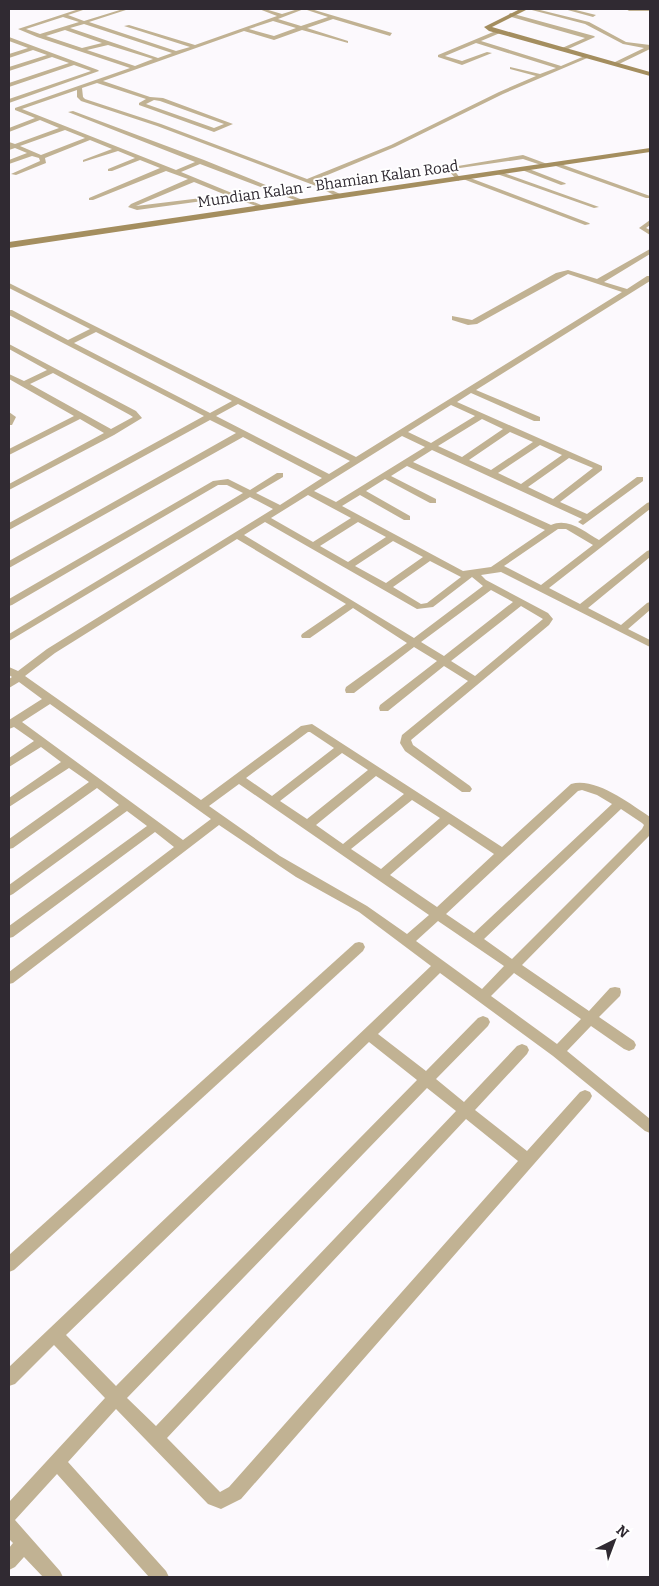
<svg xmlns="http://www.w3.org/2000/svg" width="659" height="1586" font-family="Bitter,serif">
  <rect width="100%" height="100%" fill="#fcf9fd"/>
  <g fill="none" stroke-linecap="round" stroke-linejoin="round">
    <g fill="#c1b293" fill-rule="evenodd">
      <path d="M79,9H86L68,15L84,21L123,9H129L89,22L176,51L190,47L124,26L129,25L195,45L277,16L259,9H265L282,14L298,9H311L392,33L390,36L333,19L307,28L348,41V43L302,30L274,40L244,31L103,81L150,97L163,98L233,124L214,132L139,105V103L146,99L97,83L82,88L83,97L85,99L161,124L307,179L391,145L499,92L536,76L510,69V67L540,74L556,68L476,43L445,56L462,61L487,52L492,53L462,65L438,57V55L498,30L500,33L481,41L561,66L587,55L592,56L503,94L395,147L313,181L340,194L341,195L338,197L316,186L157,126L81,101L77,97V90L22,109L176,170L195,162L68,112L73,111L204,160L305,201L300,202L200,164L181,172L266,207L261,208L232,197L137,210L128,207L131,204L188,179L166,171L93,200H89V198L160,168L140,160L112,171H108V169L135,158L118,151L83,162V160L112,149L90,140L45,158L46,163L16,175L11,174L40,161L39,158L32,156L9,164V160L27,153L15,148L9,150V142L15,144L59,128L40,120L9,132V128L35,118L15,110V108L130,68L37,37L18,29ZM304,9L328,17L301,26L278,19ZM63,17L79,22L40,34L26,29ZM273,21L296,28L274,36L249,29ZM84,24L172,53L158,58L70,28ZM65,30L102,43L82,48L46,36ZM108,45L153,59L135,66L87,50ZM154,100L160,101L224,124L214,128L146,104ZM65,130L85,138L41,155L20,146ZM194,182L226,195L136,206Z"/>
      <polygon points="528,9 536,9 589,22 626,42 650,45 650,49 617,65 613,65 613,63 644,48 623,44 585,24"/>
      <polygon points="564,9 572,9 596,15 593,17"/>
      <polygon points="626,9 650,9 650,11 629,11"/>
      <polygon points="510,13 594,36 595,37 566,50 562,50 562,48 585,38 508,16"/>
      <polygon points="9,37 98,70 99,71 9,103 9,99 91,71 74,65 9,87 9,83 69,63 52,57 9,71 9,67 47,55 33,50 9,58 9,54 28,48 9,41"/>
      <polygon points="523,155 550,165 547,167 523,159 453,169 461,179 458,181 446,168"/>
      <polygon points="555,162 650,196 650,198 646,198 553,165 552,164"/>
      <polygon points="524,167 565,183 566,184 561,185 522,170 522,168"/>
      <polygon points="497,172 501,172 599,207 594,208 497,174"/>
      <polygon points="465,176 589,223 590,224 585,225 463,179 462,178"/>
      <polygon points="650,220 650,225 646,228 650,230 650,235 639,228"/>
      <path d="M650,249V254L604,282L627,289L647,276H650V281L476,390L540,417V421H534L471,393L457,402L602,466V470L560,502L587,514L637,477H643V481L583,525L578,522L582,519L432,450L413,462L551,525C568,517 585,532 599,540L647,503L650,502V509L549,588L580,604L647,551L650,550V557L588,608L621,625L647,603L650,602V610L628,629L650,640V647L501,572L481,575L486,580L548,613L553,619L549,625L411,740L413,745L470,786L472,789L470,792H462L405,751L400,743L402,735L468,681L444,666L388,711H380L379,708L380,705L437,661L414,647L354,693H346L345,690L346,687L407,643L353,608L310,638H302L301,636L302,634L346,604L237,539L55,653L25,676L201,800L301,726L312,724L502,847L571,784C596,777 630,804 650,817V835L522,965L589,1011L610,988L615,987L620,988L621,992L620,996L599,1017L634,1041L636,1045L634,1049L629,1051L624,1049L591,1026L567,1051L650,1119V1133L645,1131L553,1056L440,973L378,1034L426,1071L478,1018L483,1016L488,1018L490,1022L488,1026L436,1079L464,1102L517,1046L522,1044L527,1046L529,1050L527,1054L475,1110L527,1151L580,1092L585,1090L590,1092L592,1096L590,1100L241,1499L221,1509L208,1504L116,1409L68,1462L166,1571L169,1577H149L57,1474L15,1520L60,1571L63,1577H43L24,1557L15,1567L9,1570V1548L13,1543L9,1539V1502L105,1398L54,1345L15,1384L9,1386V1367L431,966L359,912L296,877L219,825L13,983L9,984V972L174,847L155,832L13,937L9,938V926L147,826L127,811L13,894L9,896V885L119,805L97,788L13,848L9,849V839L89,782L69,768L9,807V798L61,762L41,747L9,767V758L34,741L14,727L9,729V720L42,699L19,682L9,688V679L12,677L9,675V667L18,671L47,649L273,509L250,497L9,641V634L243,493L227,485H218L12,605L9,606V599L213,481L228,479L250,490L277,473H283V477L256,493L280,505L322,478L243,437L9,568V561L236,433L210,420L9,530V523L204,416L9,315V310H12L68,340L90,329L9,288V283L356,457L622,292L568,274L477,324L468,325L452,320V316L472,320L556,273L568,270L597,279ZM96,332L232,401L210,413L74,343ZM238,404L350,461L329,474L216,416ZM451,405L475,416L431,443L408,432ZM482,419L503,429L462,457L438,446ZM510,432L533,442L491,470L469,460ZM402,436L425,447L336,502L314,491ZM540,445L562,455L521,484L498,473ZM569,458L593,468L553,499L528,487ZM407,466L545,530L491,567L463,571L342,506L360,495L404,520H410V516L366,491L385,479L430,503H436V499L391,476ZM308,495L351,518L313,542L271,518ZM265,522L417,609L433,607L472,577L483,586L414,638L244,535ZM358,522L386,537L348,562L320,546ZM558,529H566L593,545L541,585L504,566ZM393,541L423,557L386,583L355,566ZM430,561L461,577L427,603L421,604L393,587ZM491,590L513,602L444,656L421,642ZM521,606L543,619L475,676L451,661ZM50,704L211,819L183,840L22,722ZM308,732H310L334,748L272,796L246,778ZM342,753L368,770L307,819L280,801ZM376,776L404,794L343,844L316,825ZM239,784L429,915L407,934L367,906L280,856L209,806ZM582,790L597,795L612,804L474,933L446,914L578,791ZM412,800L440,818L381,869L351,849ZM621,809L642,823L644,825L642,829L512,959L484,939ZM449,824L494,854L437,907L390,875ZM438,921L504,966L482,989L416,941ZM514,973L581,1019L557,1044L491,996ZM369,1042L417,1080L116,1386L66,1335ZM427,1088L456,1111L156,1426L127,1398ZM466,1119L518,1161L229,1487L220,1492L167,1438Z"/>
      <path d="M9,344L136,411L142,418L114,435L9,490V484L104,433L80,419L9,455V449L74,416L9,379V374L24,381L47,370L9,349ZM53,373L130,415L133,417L111,429L30,384Z"/>
      <polygon points="9,412 16,417 12,425 9,425"/>
      <polygon points="359,942 363,943 365,947 363,951 14,1270 9,1272 9,1255 355,943"/>
    </g>
    <g fill="#a48e5f" fill-rule="evenodd">
      <polygon points="520,9 528,9 492,27 650,72 650,76 489,31 484,27"/>
      <polygon points="650,148 650,152 9,248 9,242"/>
    </g>
  </g>
  <g text-anchor="middle" stroke-width="4" stroke-linejoin="round" paint-order="stroke">
    <g font-size="15" fill="#302a32" stroke="#fff">
      <text transform="translate(328 184) rotate(-8)" y="5">Mundian Kalan - Bhamian Kalan Road</text>
    </g>
  </g>
  <rect width="659" height="1586" fill="none" stroke="#302a32" stroke-width="20"/>
  <g transform="translate(614 1541) rotate(42)" stroke="#ffffff" stroke-width="4" paint-order="stroke">
  <path d="M0-4L9 19L0 12L-9 19Z" fill="#302a32"/>
  <text y="-8" font-size="14" font-weight="bold" text-anchor="middle" fill="#302a32">N</text>
  </g>
</svg>
